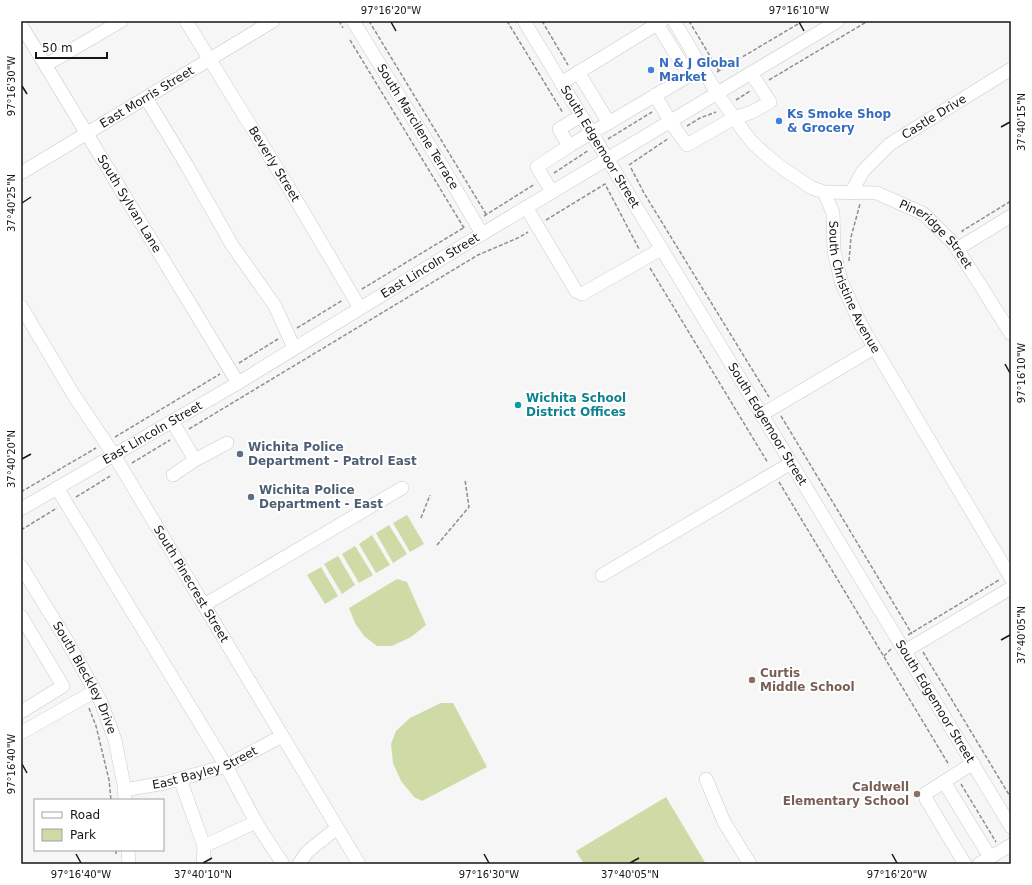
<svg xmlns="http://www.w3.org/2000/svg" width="1032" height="885" font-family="'DejaVu Sans',sans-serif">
  <rect width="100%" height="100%" fill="#f6f6f7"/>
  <g fill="#cedba6">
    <polygon points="407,515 424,544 410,552 393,523"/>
    <polygon points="389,525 407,554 393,563 376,533"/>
    <polygon points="372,535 390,565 376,573 359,544"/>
    <polygon points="355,546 373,575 359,583 342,554"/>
    <polygon points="338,556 355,585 342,594 324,564"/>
    <polygon points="321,567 338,596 325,604 307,575"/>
    <polygon points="397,579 407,582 426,625 411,637 392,646 377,646 364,636 355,623 349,608"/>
    <polygon points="441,703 453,703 487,767 422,801 414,797 401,781 393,763 391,744 396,731 410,718"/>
    <polygon points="666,797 706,864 584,864 576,851"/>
  </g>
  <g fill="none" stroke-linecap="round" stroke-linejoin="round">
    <defs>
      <g id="minor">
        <path id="s1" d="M186,21L289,188L360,308"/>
        <path id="s2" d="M353,21L444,169L482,234"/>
        <path id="s3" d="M524,21L1011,827"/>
        <path id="s4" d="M674,21L717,93L744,132L752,142L768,157L785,170L812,188L824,192L877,193L924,214L955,245L1011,334"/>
        <polyline points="657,24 689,75"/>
        <path id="s5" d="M21,25L238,383"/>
        <polyline points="46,65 121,21"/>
        <polyline points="578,72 609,123"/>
        <polyline points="561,83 662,21"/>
        <polyline points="655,95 670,121 687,145 734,118 752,112 770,102 751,73"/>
        <polyline points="146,98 186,164 232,245 275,306 294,348"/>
        <polyline points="569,146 702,68"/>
        <path id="s6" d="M21,173L273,21"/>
        <polyline points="552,192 537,167 569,146 559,129 581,116"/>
        <path id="s7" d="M824,192L833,213L834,251L841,281L861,325L1011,578"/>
        <path id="s8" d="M851,193L863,171L890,144L1011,69"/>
        <polyline points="526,207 576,291 582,294 661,249"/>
        <polyline points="957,249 1011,216"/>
        <path id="s9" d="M21,306L73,394L114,455L359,864"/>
        <polyline points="761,415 874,348"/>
        <polyline points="172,421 195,460 173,475"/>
        <polyline points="195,460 227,443"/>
        <polyline points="57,488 226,766 258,826 283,864"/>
        <path id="s10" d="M21,509L238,383L482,234L838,21"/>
        <path id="s11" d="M21,566L67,641L101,702L115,740L124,785L125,800"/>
        <polyline points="602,575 791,463"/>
        <polyline points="204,605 402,488"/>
        <polyline points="21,616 63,686 21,712"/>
        <polyline points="905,651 1011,588"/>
        <polyline points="21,733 95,691"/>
        <polyline points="180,779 204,846 203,864"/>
        <polyline points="706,779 724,822 750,864"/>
        <polyline points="944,782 990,857"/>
        <path id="s12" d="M124,790L165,783L226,766L282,736"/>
        <polyline points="204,846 256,822"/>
        <polyline points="128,850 129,864"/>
        <polyline points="299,864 307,852 337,828"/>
        <polyline points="965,864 926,799 925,794 973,763"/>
        <polyline points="979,864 1011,845"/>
      </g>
    </defs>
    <use href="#minor" stroke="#cbcbcd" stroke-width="14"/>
    <g stroke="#8e8e8f" stroke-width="1.5" stroke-dasharray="4 2" stroke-linecap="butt">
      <polyline points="339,21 343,28"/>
      <polyline points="369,21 486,214"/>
      <polyline points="507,21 563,113"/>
      <polyline points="542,21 568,65"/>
      <polyline points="689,21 719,71"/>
      <polyline points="350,40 464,228"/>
      <polyline points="717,72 803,21"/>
      <polyline points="769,80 868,21"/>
      <polyline points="736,100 750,91"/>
      <polyline points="687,126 700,118 716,112"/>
      <polyline points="608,139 652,112"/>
      <polyline points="629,165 669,138"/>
      <polyline points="631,168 644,193 769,397"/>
      <polyline points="554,173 589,150"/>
      <polyline points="484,216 535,184"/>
      <polyline points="546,220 605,184 639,249"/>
      <polyline points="963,232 962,231 1011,201"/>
      <polyline points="849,261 851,237 860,204"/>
      <polyline points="650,268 768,463"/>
      <polyline points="362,289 465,227"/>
      <polyline points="297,328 343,300"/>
      <polyline points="239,363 278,339"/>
      <polyline points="781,416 912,634"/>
      <polyline points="189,429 478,255 520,237 528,232"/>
      <polyline points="115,437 220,374"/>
      <polyline points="132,463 170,440"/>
      <polyline points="779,482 949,765"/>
      <polyline points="21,492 96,448"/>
      <polyline points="76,497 112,475"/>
      <polyline points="421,518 430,495"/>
      <polyline points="21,530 57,508"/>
      <polyline points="437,545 469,507 465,480"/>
      <polyline points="908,635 999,580"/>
      <polyline points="923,652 1011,798"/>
      <polyline points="884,656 891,649"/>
      <polyline points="89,708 96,726 109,780 111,800"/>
      <polyline points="961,784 996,842"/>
      <polyline points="116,850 116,856"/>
    </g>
    <use href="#minor" stroke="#fff" stroke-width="13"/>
  </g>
  <path fill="none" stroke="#161617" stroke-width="1.5" d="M391,22L396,31M799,22L804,31M22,86L27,94M1001,127L1010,122M22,203L31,197M1005,364L1010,373M22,459L31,454M1001,640L1010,635M22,764L27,773M76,854L81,863M484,854L489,863M892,854L897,863M203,863L212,858M630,863L639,858"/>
  <g fill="#3f7fe0" stroke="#fff" stroke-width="1.5">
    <circle cx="651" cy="70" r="4"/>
    <circle cx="779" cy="121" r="4"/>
  </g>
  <circle fill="#0f9aa8" stroke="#fff" stroke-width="1.5" cx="518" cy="405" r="4"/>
  <g fill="#5c6f8a" stroke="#fff" stroke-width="1.5">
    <circle cx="240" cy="454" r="4"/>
    <circle cx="251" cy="497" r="4"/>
  </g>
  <g fill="#8d6e63" stroke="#fff" stroke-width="1.5">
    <circle cx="752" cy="680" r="4"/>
    <circle cx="917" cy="794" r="4"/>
  </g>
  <g text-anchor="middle" stroke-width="4" stroke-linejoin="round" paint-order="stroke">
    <g font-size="12" font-weight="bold" fill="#366cbe" stroke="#fff" text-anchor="start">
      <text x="659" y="67">N &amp; J Global<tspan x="659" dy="14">Market</tspan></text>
      <text x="787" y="118">Ks Smoke Shop<tspan x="787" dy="14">&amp; Grocery</tspan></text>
    </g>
    <g font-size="12" fill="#161617" stroke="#fff">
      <text dy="4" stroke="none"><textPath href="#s6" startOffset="147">East Morris Street</textPath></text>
      <text dy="4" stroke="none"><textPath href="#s8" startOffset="115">Castle Drive</textPath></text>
      <text dy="4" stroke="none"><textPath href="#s2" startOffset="124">South Marcilene Terrace</textPath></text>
      <text dy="4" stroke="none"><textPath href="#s3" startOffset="147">South Edgemoor Street</textPath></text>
      <text dy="4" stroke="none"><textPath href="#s1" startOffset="168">Beverly Street</textPath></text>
      <text dy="4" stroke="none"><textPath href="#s5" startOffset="209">South Sylvan Lane</textPath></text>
      <text dy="4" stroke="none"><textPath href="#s4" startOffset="359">Pineridge Street</textPath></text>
      <text dy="4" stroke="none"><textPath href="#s10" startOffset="476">East Lincoln Street</textPath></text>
      <text dy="4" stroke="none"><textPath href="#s7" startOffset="101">South Christine Avenue</textPath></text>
      <text dy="4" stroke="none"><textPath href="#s3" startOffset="471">South Edgemoor Street</textPath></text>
      <text dy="4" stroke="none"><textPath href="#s10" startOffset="152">East Lincoln Street</textPath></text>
      <text dy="4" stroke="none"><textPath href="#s9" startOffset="326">South Pinecrest Street</textPath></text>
      <text dy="4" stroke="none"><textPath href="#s11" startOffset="129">South Bleckley Drive</textPath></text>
      <text dy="4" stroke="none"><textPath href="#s3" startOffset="795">South Edgemoor Street</textPath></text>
      <text dy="4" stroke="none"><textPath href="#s12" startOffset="84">East Bayley Street</textPath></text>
    </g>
    <g font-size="12" font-weight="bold" fill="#0d838f" stroke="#fff" text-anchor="start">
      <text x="526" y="402">Wichita School<tspan x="526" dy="14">District Offices</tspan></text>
    </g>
    <g font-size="12" font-weight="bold" fill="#4e5e75" stroke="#fff" text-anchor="start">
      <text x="248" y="451">Wichita Police<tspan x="248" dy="14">Department - Patrol East</tspan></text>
      <text x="259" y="494">Wichita Police<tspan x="259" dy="14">Department - East</tspan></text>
    </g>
    <g font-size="12" font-weight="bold" fill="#785e54" stroke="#fff" text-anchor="start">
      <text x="760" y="677">Curtis<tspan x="760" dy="14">Middle School</tspan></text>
      <text x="909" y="791" text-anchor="end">Caldwell<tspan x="909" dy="14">Elementary School</tspan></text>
    </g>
  </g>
  <rect width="1032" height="885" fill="none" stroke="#ffffff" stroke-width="44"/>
  <rect x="34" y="799" width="130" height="52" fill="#ffffff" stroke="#a2a2a2"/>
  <rect x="42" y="812" width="20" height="6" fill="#ffffff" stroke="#a2a2a2"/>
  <text x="70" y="819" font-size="12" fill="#161617">Road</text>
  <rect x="42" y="829" width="20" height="12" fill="#cedba6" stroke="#a2a2a2"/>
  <text x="70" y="839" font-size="12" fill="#161617">Park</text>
  <path d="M36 52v6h71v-6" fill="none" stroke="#161617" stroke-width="2"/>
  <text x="42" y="52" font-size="12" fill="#161617" stroke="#ffffff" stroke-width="3" paint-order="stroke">50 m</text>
  <rect x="22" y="22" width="988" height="841" fill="none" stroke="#161617" stroke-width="1.5"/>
  <g font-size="10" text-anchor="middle" fill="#161617">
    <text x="391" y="14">97°16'20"W</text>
    <text x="799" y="14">97°16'10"W</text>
    <text transform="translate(11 86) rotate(-90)" y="4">97°16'30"W</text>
    <text transform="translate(1021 122) rotate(-90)" y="4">37°40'15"N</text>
    <text transform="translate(11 203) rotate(-90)" y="4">37°40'25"N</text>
    <text transform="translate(1021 373) rotate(-90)" y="4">97°16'10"W</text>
    <text transform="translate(11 459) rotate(-90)" y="4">37°40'20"N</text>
    <text transform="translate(1021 635) rotate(-90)" y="4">37°40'05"N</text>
    <text transform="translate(11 764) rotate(-90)" y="4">97°16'40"W</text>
    <text x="81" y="878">97°16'40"W</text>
    <text x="203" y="878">37°40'10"N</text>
    <text x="489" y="878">97°16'30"W</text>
    <text x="630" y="878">37°40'05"N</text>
    <text x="897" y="878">97°16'20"W</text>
  </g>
</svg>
